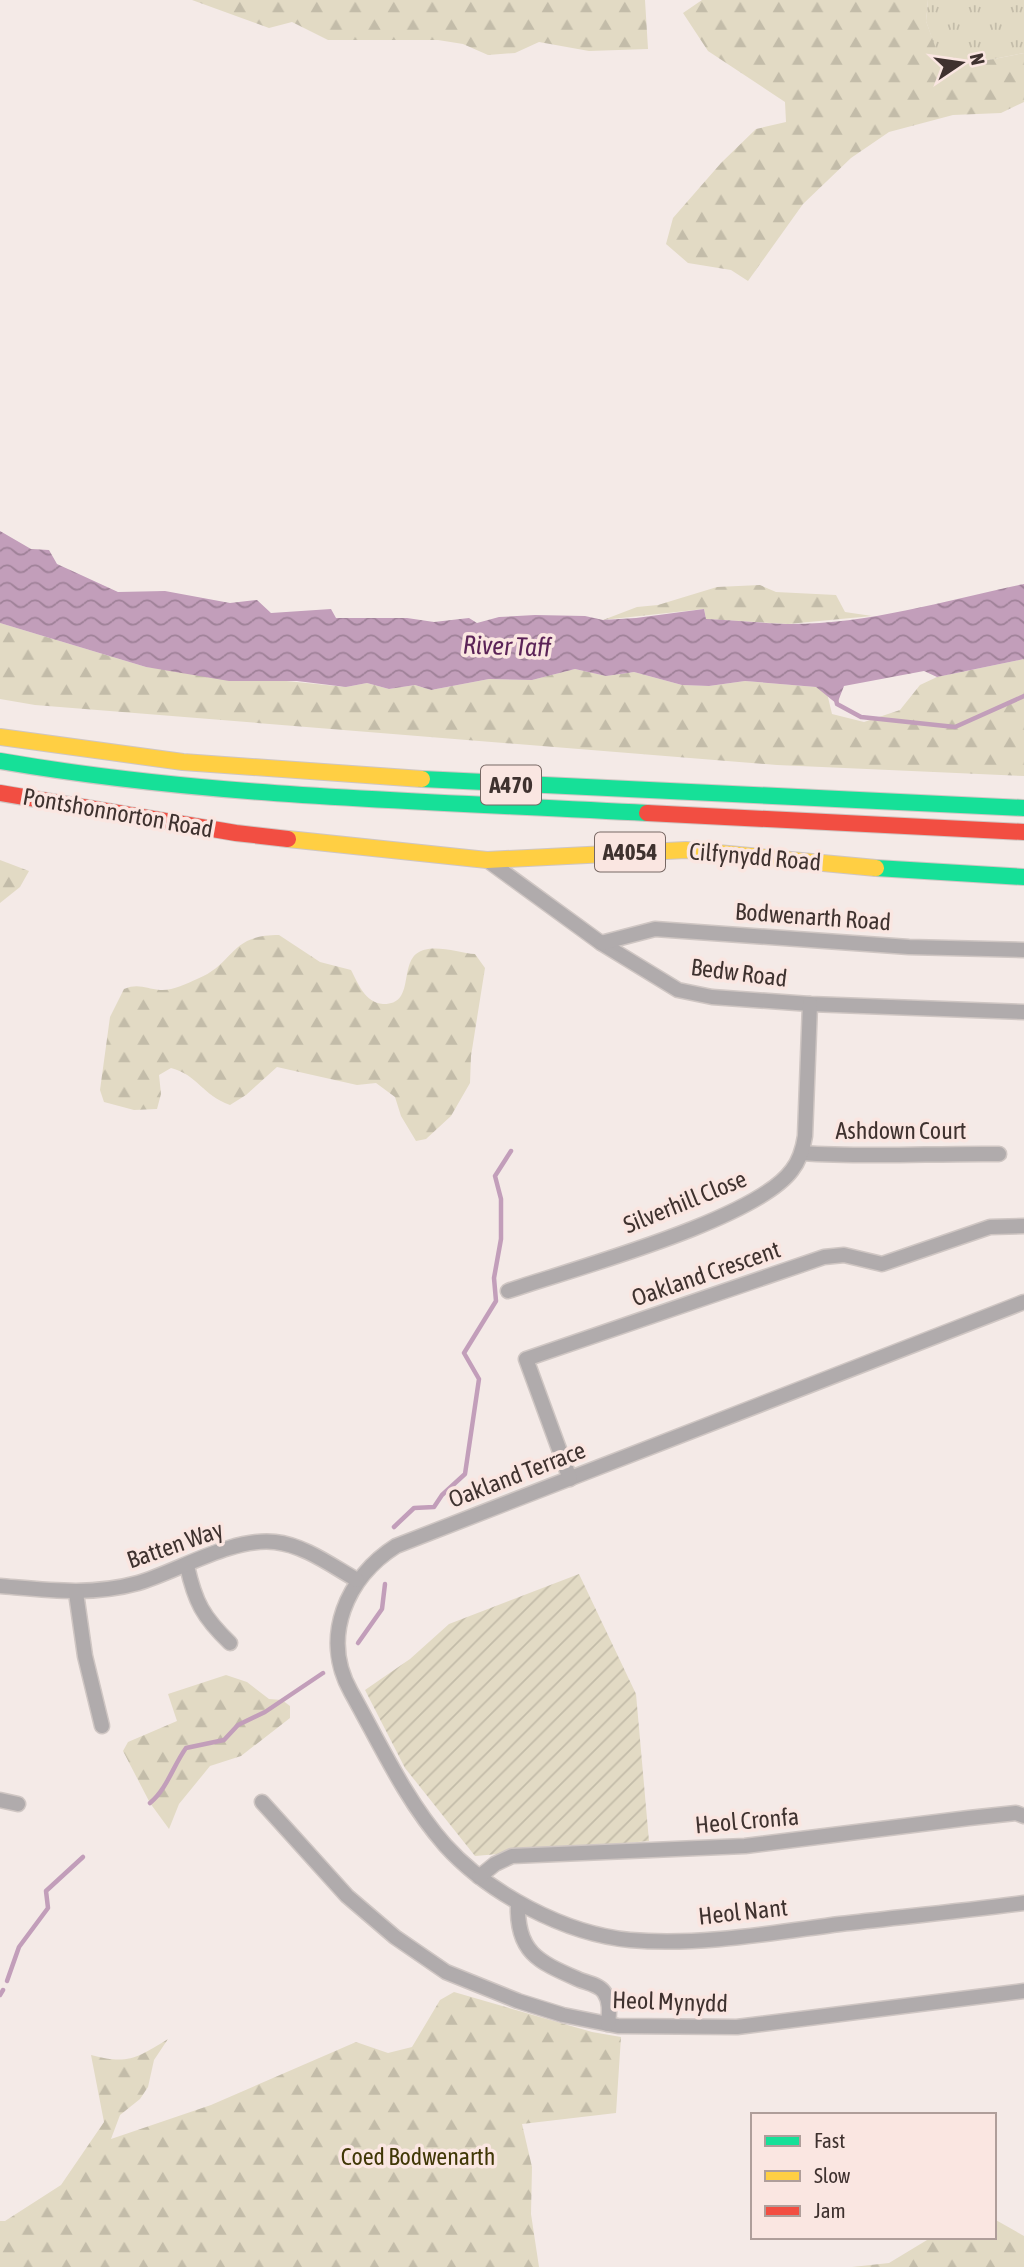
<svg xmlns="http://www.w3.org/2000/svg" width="1024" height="2267" font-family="'Asap Condensed',sans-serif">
  <defs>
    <pattern id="grass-tufts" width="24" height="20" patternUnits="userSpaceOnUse" patternTransform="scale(1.75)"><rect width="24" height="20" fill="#e2dac4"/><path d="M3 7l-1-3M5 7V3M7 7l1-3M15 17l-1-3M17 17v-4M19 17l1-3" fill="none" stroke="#c3bca9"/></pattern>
    <pattern id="forest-firs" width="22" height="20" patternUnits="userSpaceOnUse" patternTransform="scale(1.75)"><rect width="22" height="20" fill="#e2dac4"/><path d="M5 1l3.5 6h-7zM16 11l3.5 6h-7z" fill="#c3bca9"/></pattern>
    <pattern id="garden-furrows" width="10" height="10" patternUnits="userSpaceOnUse" patternTransform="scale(1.75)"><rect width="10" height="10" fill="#e2dac4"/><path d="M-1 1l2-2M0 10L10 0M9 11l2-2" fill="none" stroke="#c3bca9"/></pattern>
    <pattern id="water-waves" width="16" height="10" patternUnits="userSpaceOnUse" patternTransform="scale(1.75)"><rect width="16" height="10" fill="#c29eba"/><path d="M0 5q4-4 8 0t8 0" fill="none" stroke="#9f8198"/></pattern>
  </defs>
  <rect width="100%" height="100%" fill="#f4eae7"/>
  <polygon fill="url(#grass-tufts)" points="928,0 1024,0 1024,53 968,64 938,56 926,21"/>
  <g fill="url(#forest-firs)">
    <polygon points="192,0 645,0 648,49 589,51 539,42 515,53 488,55 463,44 438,40 328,40 292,22 269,28"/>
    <polygon points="702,0 928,0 926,21 939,57 968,64 1024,53 1024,102 1001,113 953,115 889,132 851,158 803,204 748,281 731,270 688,263 666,244 673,218 721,163 756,129 786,122 785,102 708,51 683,13"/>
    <polygon points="760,585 776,592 836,595 845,612 872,616 788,624 706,619 704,609 603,620 637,607 658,605 717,587"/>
    <polygon points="0,623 146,667 346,687 367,683 389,689 415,685 431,690 489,679 532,680 575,669 606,676 634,672 682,685 709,686 745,681 816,687 827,693 832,714 864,722 900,710 920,685 937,677 1024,659 1024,776 777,765 35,705 0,699"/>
    <polygon points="0,860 29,871 20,887 0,903"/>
    <path d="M279,935L320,962L351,970C358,983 365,1003 383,1004C414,1005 400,968 416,954C430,942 459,953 475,954L485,968L471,1056L470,1083L451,1116L426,1139L416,1141L401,1116L395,1097L376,1083L357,1085L277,1067L246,1095L230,1105C202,1095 198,1075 171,1068L159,1075L161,1094L157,1109L134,1110L104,1102L100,1090L110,1017L124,989C139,983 146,989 160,990C172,991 186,984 197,979C236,963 228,935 279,935Z"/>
    <polygon points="226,1675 247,1682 269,1699 282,1700 290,1706 290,1718 241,1756 210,1766 179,1804 169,1829 150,1803 123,1751 128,1742 177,1721 168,1694"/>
    <path d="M454,1992L592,2032L621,2037L616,2113L522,2124L532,2167L531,2214L539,2267H0V2221H5L61,2185L104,2122L91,2055C128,2065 137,2058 168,2039L154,2060L148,2087L140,2099L120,2115L111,2139L211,2105L356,2042L388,2053L412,2047L440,2000Z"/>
    <polygon points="994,2219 1024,2236 1024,2267 852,2267 889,2263 932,2237 994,2237"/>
  </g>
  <polygon fill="url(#garden-furrows)" points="579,1574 636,1694 649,1841 475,1856 405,1768 365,1690 410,1659 449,1624"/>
  <path fill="url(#water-waves)" d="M0,531L31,549L49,550L57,564L118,592L165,591L230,603L257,600L271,613L331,609L336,618H407L434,622L469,618L477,623L499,617L535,615L585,616L603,620L636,618L704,609L706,619C733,620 760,623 786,624C867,625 946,600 1024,584V659L937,677L924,671L844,686L837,704L816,687L745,681L709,686L682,685L634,672L606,676L575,669L532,680L489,679L431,690L415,685L389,689L367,683L346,687L297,681H229L146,667L0,623Z"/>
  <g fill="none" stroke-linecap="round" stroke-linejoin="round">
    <g stroke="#c29eba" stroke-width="4.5">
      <polyline points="836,699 837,704 861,717 955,727 1024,696"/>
      <polyline points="394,1527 414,1508 434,1507 442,1495 465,1474 479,1379 464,1353 496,1301 494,1278 501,1239 501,1199 495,1176 511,1151"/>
      <polyline points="358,1643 382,1609 385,1584"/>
      <path d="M150,1803C167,1789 173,1766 186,1748L224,1740L238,1725L265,1712L323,1673"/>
      <polyline points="7,1981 19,1947 48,1908 46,1891 83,1857"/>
      <polyline points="0,1995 3,1990"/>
    </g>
    <defs>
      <g id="street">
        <polyline points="487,860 601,943 678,990 712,997 810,1004 1024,1012"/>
        <polyline points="601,943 655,929 909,947 1024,950"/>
        <path d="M802,1153C868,1158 933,1153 999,1154"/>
        <path d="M508,1291C572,1269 756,1220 792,1170C800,1160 803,1149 805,1136L810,1004"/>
        <path d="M1024,1302L396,1546C347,1577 320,1637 351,1692C379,1742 406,1801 445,1845C488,1893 565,1934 630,1940C700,1946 771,1933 840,1924C901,1917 963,1911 1024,1903"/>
        <polyline points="570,1479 526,1359 824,1257 844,1255 882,1264 990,1227 1024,1226"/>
        <path d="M187,1566C195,1602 203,1617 230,1643"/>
        <path d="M0,1586C47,1590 91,1596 138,1583C178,1571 233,1537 275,1542C304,1545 332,1566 357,1580"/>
        <polyline points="76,1593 85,1656 102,1726"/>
        <polyline points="0,1800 18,1804"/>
        <polyline points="262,1802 347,1896 395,1937 446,1972 518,2001 563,2015 618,2026 737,2027 1024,1991"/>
        <polyline points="479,1877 495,1864 512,1856 745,1846 969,1818 1016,1813 1024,1816"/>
        <path d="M518,1903C516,1953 539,1962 580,1980C588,1983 599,1985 604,1992C611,2002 609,2014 608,2024"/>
      </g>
      <g id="fast">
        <path d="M0,761C213,798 431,801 647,813"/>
        <polyline points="422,779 1024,808"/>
        <polyline points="876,868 1024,877"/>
      </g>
      <g id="slow">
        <polyline points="0,737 183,762 422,779"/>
        <polyline points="288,839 487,860 686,850 876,868"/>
      </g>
      <g id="jam">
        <polyline points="0,793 236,833 288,839"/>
        <polyline points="647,813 1024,832"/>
      </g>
    </defs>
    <use href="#street" stroke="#cfc6c3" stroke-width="17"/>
    <use href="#fast" stroke="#cfc6c3" stroke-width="18"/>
    <use href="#slow" stroke="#cfc6c3" stroke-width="18"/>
    <use href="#jam" stroke="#cfc6c3" stroke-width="18"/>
    <use href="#street" stroke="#b0abac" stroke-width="14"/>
    <use href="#fast" stroke="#16e098" stroke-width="16"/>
    <use href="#slow" stroke="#ffcf43" stroke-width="16"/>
    <use href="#jam" stroke="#f24e42" stroke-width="16"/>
  </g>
  <g text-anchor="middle" stroke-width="7" stroke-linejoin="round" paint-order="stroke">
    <g fill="#fae6e1" stroke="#776864" stroke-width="2">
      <rect x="481" y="765.5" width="60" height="39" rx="5"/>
      <rect x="595" y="832.5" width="70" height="39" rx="5"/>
    </g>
    <g font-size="23" font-weight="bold" fill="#3f322f">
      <text x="511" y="793">A470</text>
      <text x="630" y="860">A4054</text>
    </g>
    <g font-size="24" fill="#3f322f" stroke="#fae6e1">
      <text transform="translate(118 813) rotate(10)" y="8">Pontshonnorton Road</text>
      <text transform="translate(755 857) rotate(5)" y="8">Cilfynydd Road</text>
      <text transform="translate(813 917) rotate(4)" y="8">Bodwenarth Road</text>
      <text transform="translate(739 973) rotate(7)" y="8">Bedw Road</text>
      <text x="901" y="1139">Ashdown Court</text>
      <text transform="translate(685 1202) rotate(-22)" y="8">Silverhill Close</text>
      <text transform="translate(706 1274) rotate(-19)" y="8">Oakland Crescent</text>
      <text transform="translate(517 1475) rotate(-21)" y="8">Oakland Terrace</text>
      <text transform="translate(175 1545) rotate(-19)" y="8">Batten Way</text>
      <text transform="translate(747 1821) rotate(-5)" y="8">Heol Cronfa</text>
      <text transform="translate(743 1912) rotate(-6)" y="8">Heol Nant</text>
      <text transform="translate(670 2002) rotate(2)" y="8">Heol Mynydd</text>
    </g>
    <g font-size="24" fill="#403706" stroke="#fae6e1">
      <text x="418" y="2165">Coed Bodwenarth</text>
    </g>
    <g font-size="26" font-style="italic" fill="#5b2357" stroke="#fae6e1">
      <text transform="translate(507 646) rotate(2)" y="9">River Taff</text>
    </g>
  </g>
  <rect x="751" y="2113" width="245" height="126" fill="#fae6e1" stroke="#af9e9a" stroke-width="2"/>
  <rect x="765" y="2136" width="35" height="10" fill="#16e098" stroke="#af9e9a" stroke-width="2"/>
  <text x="814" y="2148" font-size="21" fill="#3f322f">Fast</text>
  <rect x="765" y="2171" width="35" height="10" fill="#ffcf43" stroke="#af9e9a" stroke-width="2"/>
  <text x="814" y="2183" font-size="21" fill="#3f322f">Slow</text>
  <rect x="765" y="2206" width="35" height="10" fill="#f24e42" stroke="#af9e9a" stroke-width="2"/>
  <text x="814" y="2218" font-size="21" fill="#3f322f">Jam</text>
  <g transform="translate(961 63) rotate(77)" stroke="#fae6e1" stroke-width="5" paint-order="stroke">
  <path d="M0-5L12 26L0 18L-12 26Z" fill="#3f322f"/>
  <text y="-10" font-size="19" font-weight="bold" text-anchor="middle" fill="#3f322f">N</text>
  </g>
</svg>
